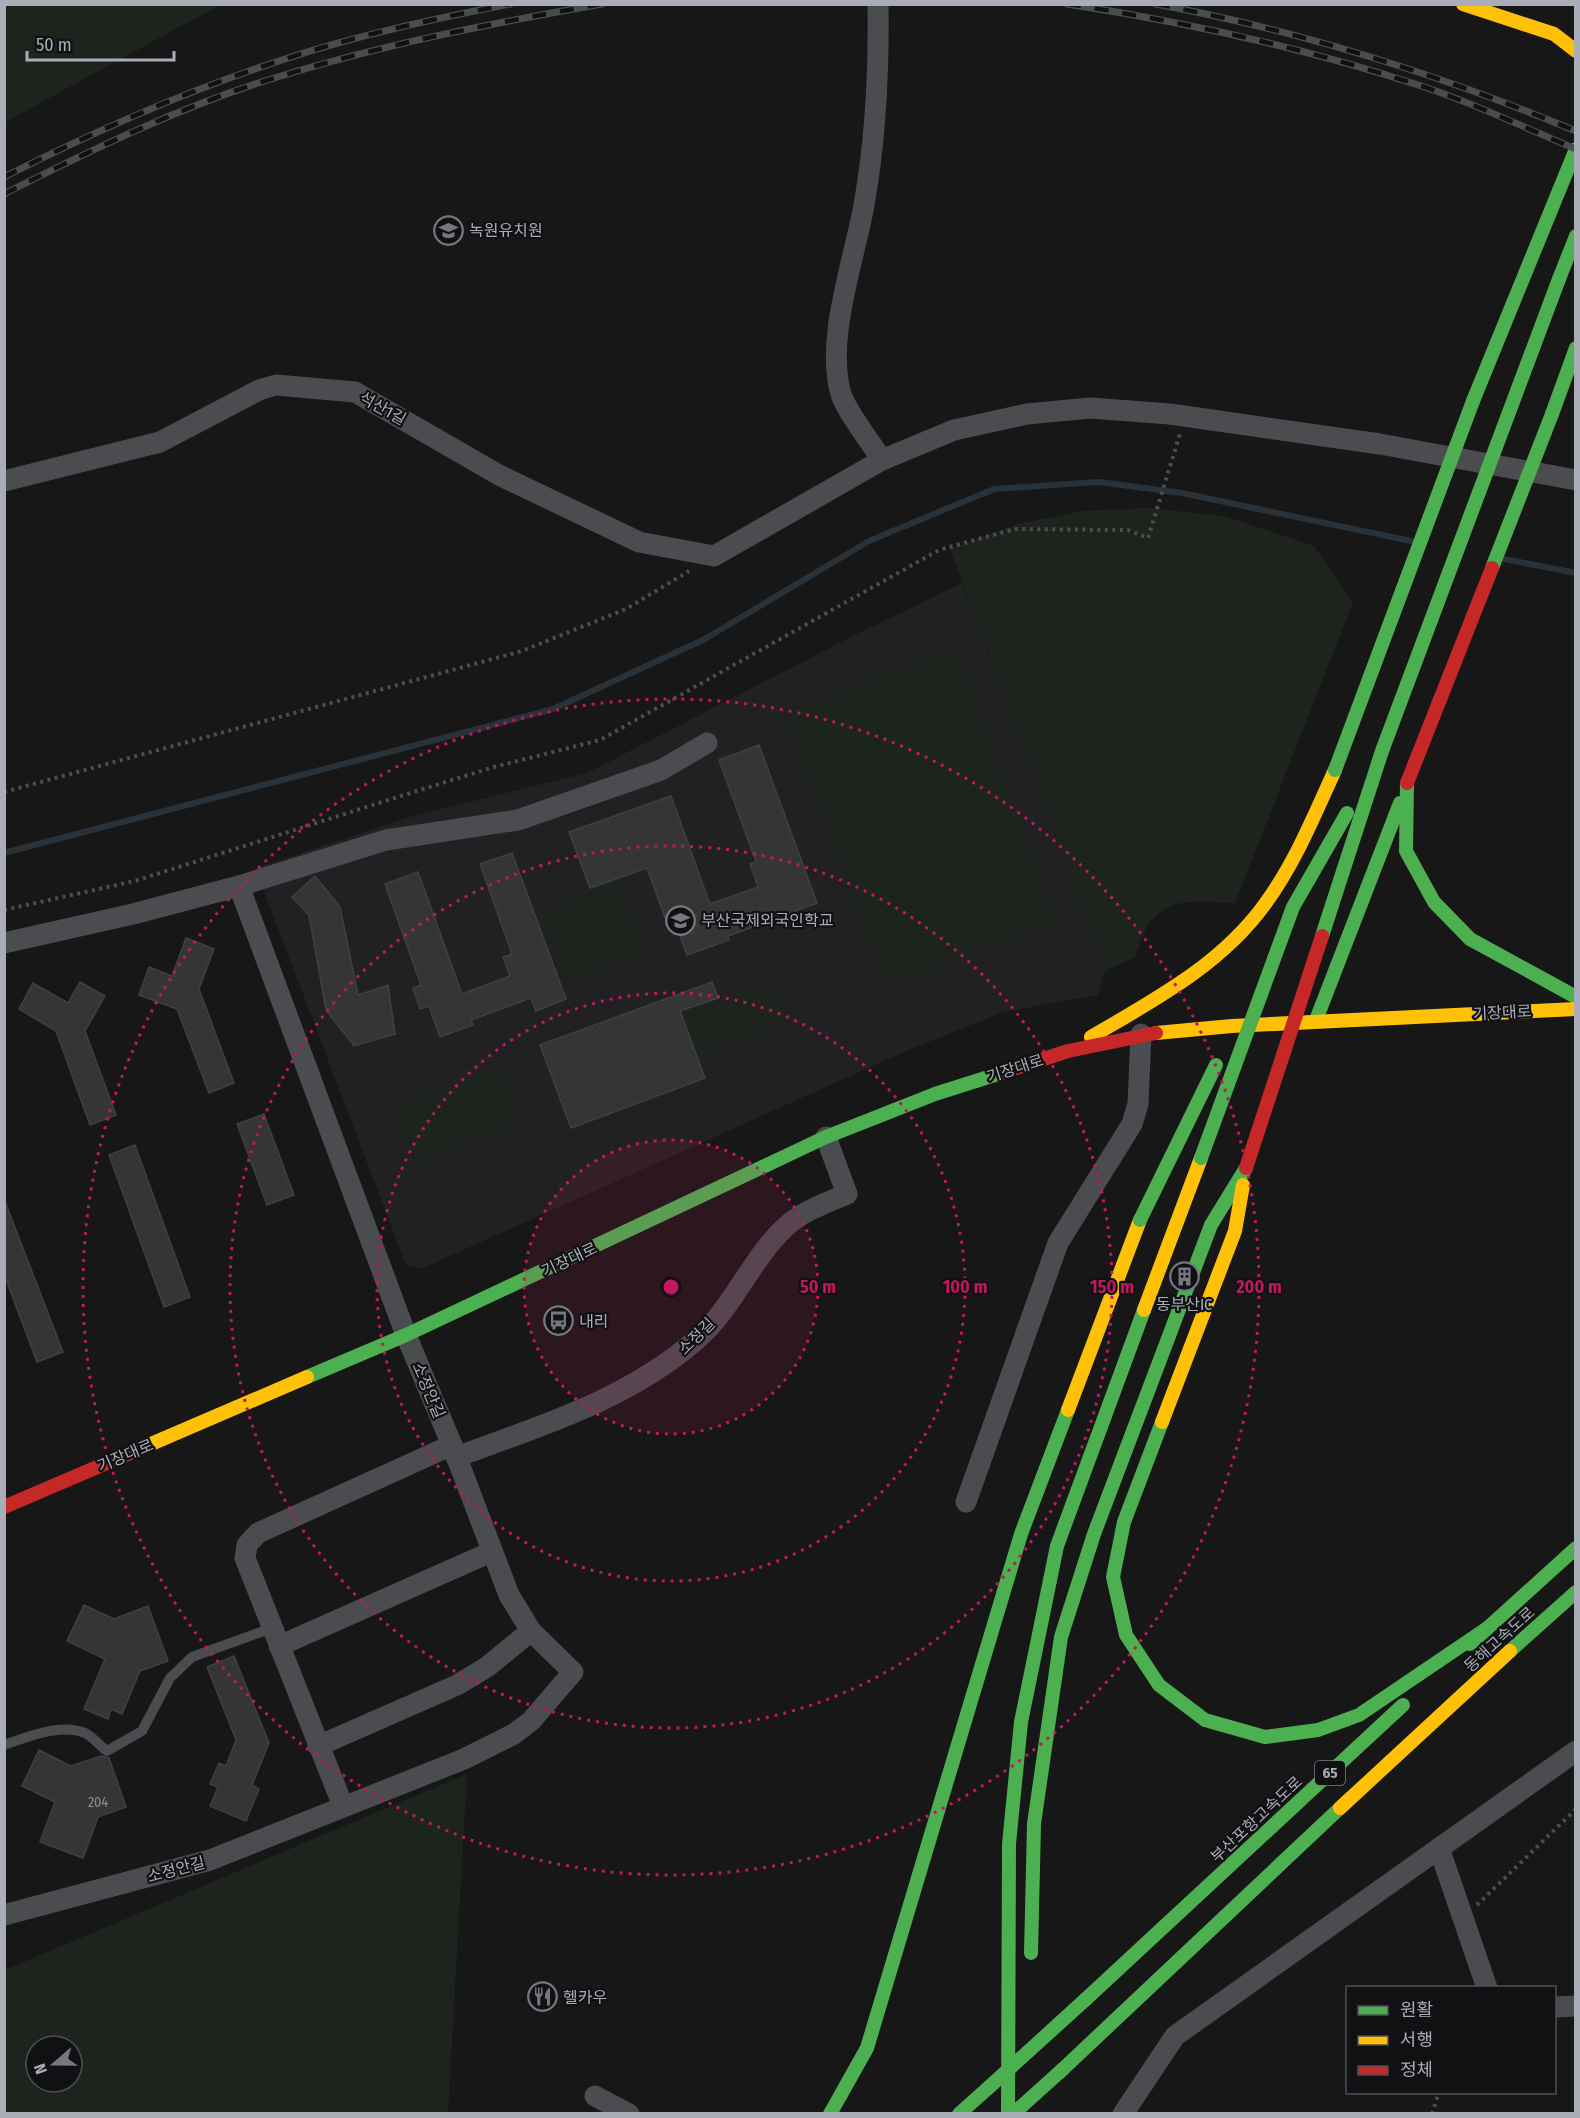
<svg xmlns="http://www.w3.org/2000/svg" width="1580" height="2118" font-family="'Fira Sans Condensed','Noto Sans KR',sans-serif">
  <rect width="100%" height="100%" fill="#171717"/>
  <polygon fill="#212123" points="962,583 1105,971 1098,995 1003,1012 906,1051 421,1269 406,1265 255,868 413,816 587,773 853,636"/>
  <g fill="#1d241e" fill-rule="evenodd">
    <polygon points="5,4 220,4 220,5 5,122"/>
    <path d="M1148,508L1225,516L1314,546L1353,602L1235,903C1179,901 1153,895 1135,957L1105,971L950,549L1017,524L1082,511Z"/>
    <polygon points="957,649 1056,923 885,985 785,711"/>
    <polygon points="621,881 646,955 564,983 539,909"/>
    <polygon points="771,981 787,1024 699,1055 684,1012"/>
    <polygon points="501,1067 521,1123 415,1163 394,1107"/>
    <path d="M467,1774L448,2113H5V1970ZM36,2046H72V2082H36Z"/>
  </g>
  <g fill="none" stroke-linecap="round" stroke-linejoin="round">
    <g stroke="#2a3239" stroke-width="6">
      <polyline points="1504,559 1576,573"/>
      <polyline points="4,853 553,709 703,640 869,541 994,489 1099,482 1182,493 1411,541"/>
    </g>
  </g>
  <g fill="#353536" stroke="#3f4043" stroke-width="1.5">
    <polygon points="759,745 817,903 728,936 729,940 687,955 674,920 667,923 647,868 590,888 569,832 671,796 710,904 758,887 750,864 756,862 719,760"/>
    <polygon points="512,853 566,999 536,1011 531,998 471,1020 473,1025 440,1037 429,1006 420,1009 413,988 421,985 385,884 418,872 462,994 510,976 503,957 512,954 480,864"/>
    <polygon points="315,876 340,907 358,995 388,985 395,1034 354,1046 326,1010 309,915 292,897"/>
    <polygon points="186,938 214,949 199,989 234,1083 209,1093 177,1009 139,995 149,967 172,976"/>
    <polygon points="80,982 105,996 85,1031 116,1115 90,1125 56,1031 19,1009 33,983 68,1003"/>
    <polygon points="712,982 718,998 680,1011 705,1078 571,1128 540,1045"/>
    <polygon points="264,1114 294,1195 267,1205 237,1124"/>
    <polygon points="135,1145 190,1297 164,1307 109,1155"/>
    <polygon points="4,1199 63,1352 37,1362 4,1274"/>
    <polygon points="84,1605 114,1619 148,1606 168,1661 140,1671 122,1714 111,1709 108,1719 84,1709 105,1659 67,1641"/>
    <polygon points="234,1656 269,1743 252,1785 259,1789 246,1821 210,1806 218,1787 210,1784 219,1763 226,1766 236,1740 207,1667"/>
    <polygon points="39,1750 71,1766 101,1756 109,1758 126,1807 98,1817 83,1858 40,1842 55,1802 22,1786"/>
  </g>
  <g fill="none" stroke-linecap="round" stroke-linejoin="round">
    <g stroke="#4d4e52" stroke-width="4" stroke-dasharray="3 4.5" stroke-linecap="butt">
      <polyline points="4,792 522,651 626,609 689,571"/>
      <polyline points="4,910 135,881 404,795 494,767 600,740 939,550 1015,529 1128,530 1148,538 1180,434"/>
      <polyline points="1477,1905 1576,1809"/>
      <polyline points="1432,2114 1439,2092"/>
    </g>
    <path stroke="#4b4c50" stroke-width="10" d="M4,1745C27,1737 60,1723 85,1733C92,1736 100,1746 107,1751L142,1731L170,1678L192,1657L272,1628"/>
    <g stroke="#4b4c50" stroke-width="21">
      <path d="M878,4C879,68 875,143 864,205C854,261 825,340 841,394C846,411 872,444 882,460"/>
      <polyline points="4,481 160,442 259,390 276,385 355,392 499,475 639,542 714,556 882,460 954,430 1027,414 1090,408 1170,414 1380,444 1576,480"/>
      <polyline points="4,943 133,914 239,886 386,840 518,820 661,770 707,743"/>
      <path d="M456,1457C540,1426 627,1400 696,1340C734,1308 752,1255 790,1223C806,1210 828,1202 847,1194L826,1137"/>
      <polyline points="966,1502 1058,1243 1132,1124 1138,1104 1141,1034"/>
      <polyline points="279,1646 491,1552"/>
      <polyline points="318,1746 457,1685 487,1667 531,1631"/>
      <polyline points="343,1806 245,1558 247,1545 258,1533 452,1445"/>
      <polyline points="1439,1848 1487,1988"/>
      <polyline points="4,1915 210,1860 464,1759 514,1734 531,1721 573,1672 531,1631 509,1595 452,1445 406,1335 239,886"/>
      <polyline points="1554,2007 1576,2006"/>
      <polyline points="595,2096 629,2114"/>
      <polyline points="1123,2114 1175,2036 1576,1751"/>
    </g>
    <g stroke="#4caf50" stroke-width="14">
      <polyline points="1559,279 1576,236"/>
      <polyline points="1473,401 1576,149"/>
      <polyline points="1552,414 1576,348"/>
      <polyline points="1407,783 1406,851 1434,902 1470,939 1576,997"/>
      <polyline points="1316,1020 1400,803"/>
      <polyline points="307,1377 406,1335 826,1137 935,1094 1001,1073"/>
      <polyline points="1162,1422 1124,1522 1113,1577 1126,1635 1159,1685 1205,1720 1265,1737 1318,1730 1359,1715 1486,1629"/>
      <polyline points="1470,1644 1576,1548"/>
      <polyline points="1510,1651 1576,1592"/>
      <polyline points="1031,1953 1034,1824 1061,1637 1094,1534 1211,1225 1246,1168"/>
      <polyline points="1086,1999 1403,1705"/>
      <polyline points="1063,2069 1340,1808"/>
      <polyline points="830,2114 867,2048 1021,1534 1068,1410"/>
      <polyline points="959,2114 987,2089"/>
      <polyline points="1008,2114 1009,1844 1021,1722 1057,1546 1144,1310"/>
    </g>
    <g stroke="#ffc107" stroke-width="14">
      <polyline points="1463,4 1554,34 1576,51"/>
      <polyline points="1156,1033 1232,1026 1576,1009"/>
      <path d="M1091,1037C1154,1000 1221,965 1265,904C1295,863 1314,816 1335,770"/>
      <polyline points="1144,1310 1201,1158"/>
      <polyline points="1068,1410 1140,1220"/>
      <polyline points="1162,1422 1235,1231 1243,1185"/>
      <polyline points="137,1450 307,1377"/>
      <polyline points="1340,1808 1510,1651"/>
    </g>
    <g stroke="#c62828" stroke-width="14">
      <polyline points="1001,1073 1068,1051 1156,1033"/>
      <polyline points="4,1507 137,1450"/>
    </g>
    <defs>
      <g id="rail">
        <path d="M1067,4C1185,22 1301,47 1415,84C1469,101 1523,127 1576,149"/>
        <path d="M1156,4C1300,31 1441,75 1576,131"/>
        <path d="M4,177C95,131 188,90 285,59C358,35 434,19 510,4"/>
        <path d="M4,194C93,149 186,104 281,76C386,44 493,23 602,4"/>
      </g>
    </defs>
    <use href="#rail" stroke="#4b4c4f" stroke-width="7"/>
    <use href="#rail" stroke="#111113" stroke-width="4.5" stroke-dasharray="14" stroke-linecap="butt"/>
    <g stroke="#4caf50" stroke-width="14">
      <polyline points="1492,568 1552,414"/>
      <polyline points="1335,770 1473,401"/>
      <polyline points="1322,936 1382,751 1559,279"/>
      <polyline points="1201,1158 1293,907 1347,813"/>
      <polyline points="1140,1220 1216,1065"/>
      <polyline points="987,2089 1086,1999"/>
      <polyline points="1013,2114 1063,2069"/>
    </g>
    <g stroke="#c62828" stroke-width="14">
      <polyline points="1407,783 1492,568"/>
      <polyline points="1246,1168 1322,936"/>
    </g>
  </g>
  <circle cx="671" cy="1287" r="147" fill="#c2185b" fill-opacity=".12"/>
  <g fill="none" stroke="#c2185b" stroke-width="3" stroke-dasharray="3 6">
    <circle cx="671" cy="1287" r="147"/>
    <circle cx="671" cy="1287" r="294"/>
    <circle cx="671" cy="1287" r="441"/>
    <circle cx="671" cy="1287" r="588"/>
  </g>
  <defs>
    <symbol id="school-ring" viewBox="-11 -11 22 22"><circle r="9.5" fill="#111113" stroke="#757880" stroke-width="1.5"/><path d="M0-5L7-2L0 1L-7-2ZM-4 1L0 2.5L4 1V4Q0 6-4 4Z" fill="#757880"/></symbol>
    <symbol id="building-ring" viewBox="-11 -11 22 22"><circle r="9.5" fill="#111113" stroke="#757880" stroke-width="1.5"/><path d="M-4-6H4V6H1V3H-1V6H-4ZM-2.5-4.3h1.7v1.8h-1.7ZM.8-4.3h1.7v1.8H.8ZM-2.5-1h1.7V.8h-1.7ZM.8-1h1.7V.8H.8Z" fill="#757880"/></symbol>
    <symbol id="bus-ring" viewBox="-11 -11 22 22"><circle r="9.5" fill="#111113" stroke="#757880" stroke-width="1.5"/><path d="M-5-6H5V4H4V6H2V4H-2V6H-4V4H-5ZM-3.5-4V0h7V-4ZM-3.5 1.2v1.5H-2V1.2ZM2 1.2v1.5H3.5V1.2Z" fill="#757880"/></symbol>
    <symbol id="restaurant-ring" viewBox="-11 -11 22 22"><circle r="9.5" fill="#111113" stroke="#757880" stroke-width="1.5"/><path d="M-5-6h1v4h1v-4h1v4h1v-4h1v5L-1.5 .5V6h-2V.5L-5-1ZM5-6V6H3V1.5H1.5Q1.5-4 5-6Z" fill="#757880"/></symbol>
  </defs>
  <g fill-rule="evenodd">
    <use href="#school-ring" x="432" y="214" width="33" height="33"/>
    <use href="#school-ring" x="664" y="904" width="33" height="33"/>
    <use href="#building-ring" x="1168" y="1260" width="33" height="33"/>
    <use href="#bus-ring" x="542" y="1304" width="33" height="33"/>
    <use href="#restaurant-ring" x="526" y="1980" width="33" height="33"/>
  </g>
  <g text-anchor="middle" stroke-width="4.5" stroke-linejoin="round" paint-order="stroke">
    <g font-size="14" fill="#8b8f98">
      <text x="98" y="1807">204</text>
    </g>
    <rect fill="#111113" stroke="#7b7e86" stroke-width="1.5" x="1315" y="1761" width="30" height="24" rx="4.5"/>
    <g font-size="15" font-weight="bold" fill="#a8adb8">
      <text x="1330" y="1778">65</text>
    </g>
    <g font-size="16" fill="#a8adb8" stroke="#111113" text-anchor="start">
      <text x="469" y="236">녹원유치원</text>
      <text x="701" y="926">부산국제외국인학교</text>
      <text x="1184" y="1310" text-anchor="middle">동부산IC</text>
      <text x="579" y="1327">내리</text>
      <text x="563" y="2003">헬카우</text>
    </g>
    <g font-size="16" fill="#a8adb8" stroke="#111113">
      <text transform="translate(383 408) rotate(29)" y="6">석산1길</text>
      <text transform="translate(1502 1012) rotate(-3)" y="6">기장대로</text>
      <text transform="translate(1015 1068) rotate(-18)" y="6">기장대로</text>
      <text transform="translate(569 1259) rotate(-25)" y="6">기장대로</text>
      <text transform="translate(696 1336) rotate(-45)" y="6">소정길</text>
      <text transform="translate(429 1390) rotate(67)" y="6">소정안길</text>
      <text transform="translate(125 1455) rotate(-23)" y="6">기장대로</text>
      <text transform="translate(1499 1639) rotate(-42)" y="6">동해고속도로</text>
      <text transform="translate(1256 1819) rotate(-43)" y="6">부산포항고속도로</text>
      <text transform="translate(176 1869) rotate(-15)" y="6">소정안길</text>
    </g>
  </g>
  <circle cx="671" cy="1287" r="9" fill="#c2185b" stroke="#111113" stroke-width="3"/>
  <g font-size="18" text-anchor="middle" font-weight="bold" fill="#c2185b" stroke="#111113" stroke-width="4.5" stroke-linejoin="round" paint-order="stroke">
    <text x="818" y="1293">50 m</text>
    <text x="965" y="1293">100 m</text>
    <text x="1112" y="1293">150 m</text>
    <text x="1259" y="1293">200 m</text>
  </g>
  <rect width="1580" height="2118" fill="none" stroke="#a8adb8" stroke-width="12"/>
  <rect x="1346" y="1986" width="210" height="108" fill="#111113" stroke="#4d4f55" stroke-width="1.5"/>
  <rect x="1358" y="2006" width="30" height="9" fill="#4caf50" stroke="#4d4f55" stroke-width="1.5"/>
  <text x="1400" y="2016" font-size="18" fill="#a8adb8">원활</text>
  <rect x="1358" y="2036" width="30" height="9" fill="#ffc107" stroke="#4d4f55" stroke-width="1.5"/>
  <text x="1400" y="2046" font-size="18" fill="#a8adb8">서행</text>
  <rect x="1358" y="2066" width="30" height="9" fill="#c62828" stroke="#4d4f55" stroke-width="1.5"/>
  <text x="1400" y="2076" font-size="18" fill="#a8adb8">정체</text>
  <g transform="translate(54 2064) rotate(250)"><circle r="28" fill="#111113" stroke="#4d4f55" stroke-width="1.5"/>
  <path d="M0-4.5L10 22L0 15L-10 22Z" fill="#757880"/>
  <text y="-9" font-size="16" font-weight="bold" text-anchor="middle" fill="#a8adb8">N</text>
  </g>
  <path d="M27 51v9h147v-9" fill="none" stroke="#a8adb8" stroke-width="3"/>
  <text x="36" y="51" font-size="18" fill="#a8adb8" stroke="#111113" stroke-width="4.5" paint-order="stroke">50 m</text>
</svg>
